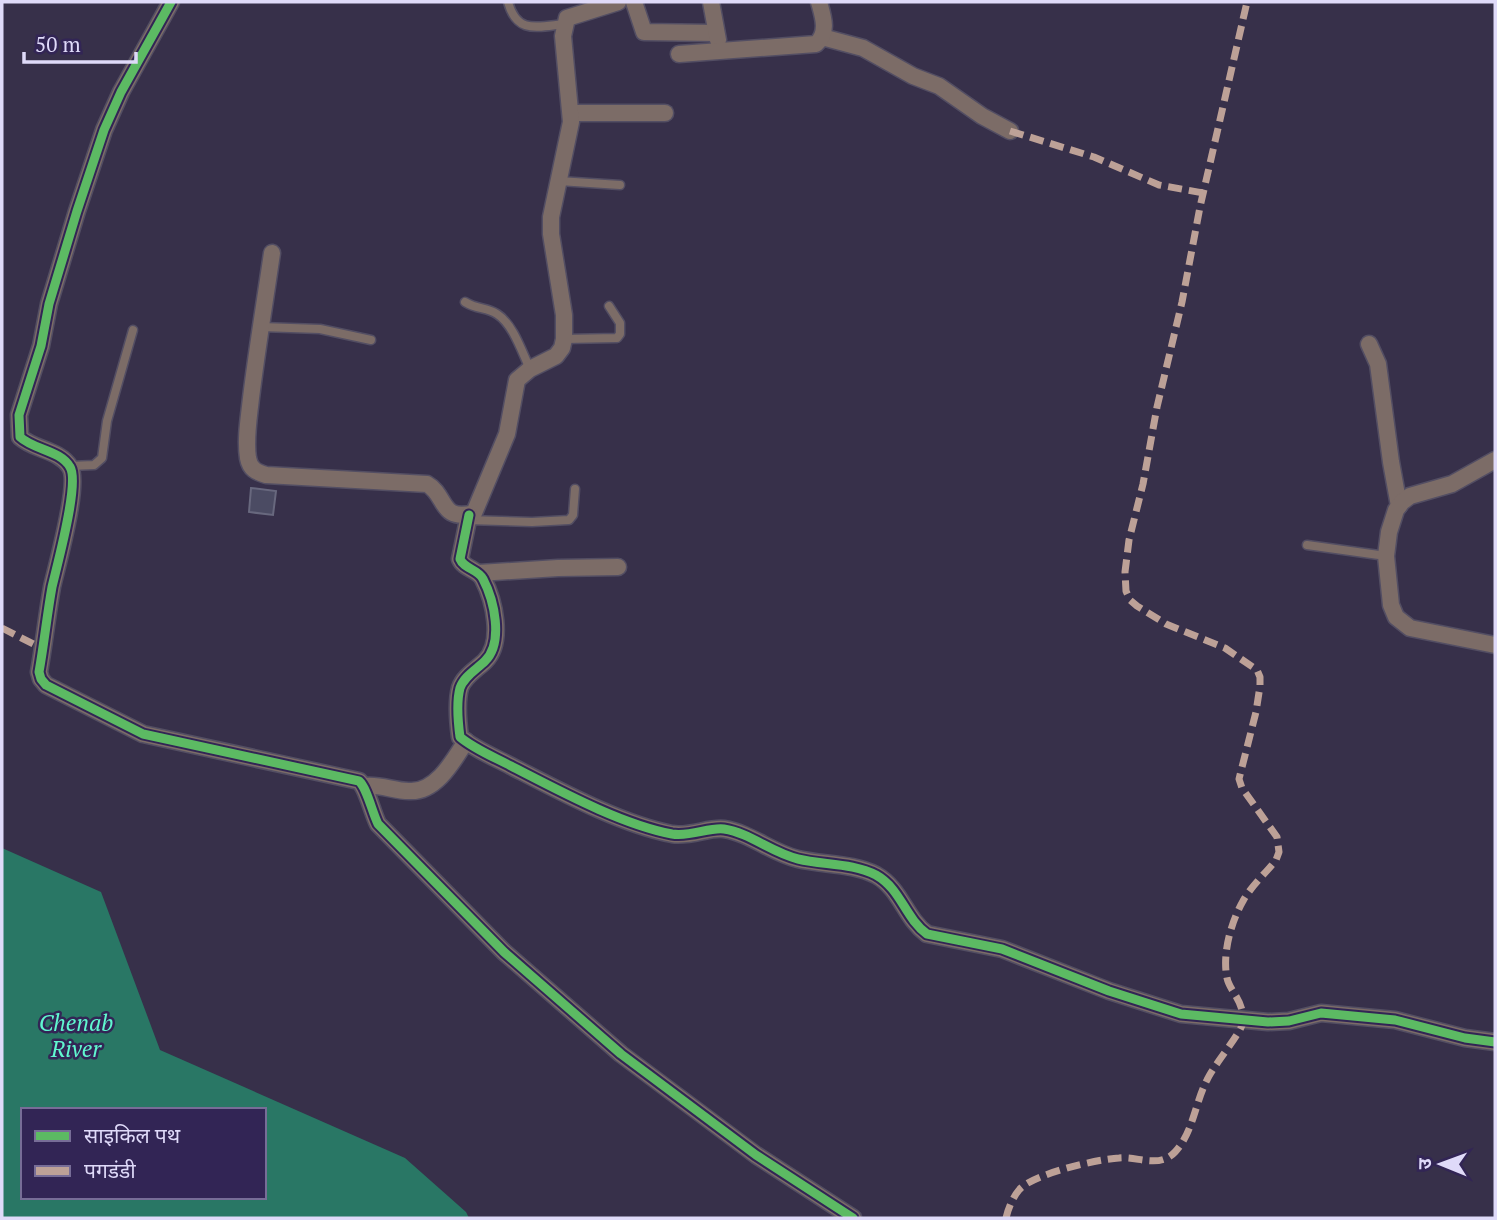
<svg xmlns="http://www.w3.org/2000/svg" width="1497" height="1220" font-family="'PT Serif','Noto Sans Devanagari',serif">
  <rect width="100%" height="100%" fill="#37304a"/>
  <path fill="#297765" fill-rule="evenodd" d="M2,848L101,892L160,1050L405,1158L466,1212L469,1218H2ZM23,1110H264V1197H23Z"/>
  <polygon fill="#4b4b63" stroke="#68687e" stroke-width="2" points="251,488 276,491 273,515 249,512"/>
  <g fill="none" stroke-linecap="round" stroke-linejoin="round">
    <defs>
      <g id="service">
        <path d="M508,2C517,34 536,27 564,24"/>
        <polyline points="559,181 620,185"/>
        <path d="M465,302C478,310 486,307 497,314C513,324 522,352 530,369"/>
        <polyline points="261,327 320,329 371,340"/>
        <polyline points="564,339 617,338 620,334 620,323 609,306"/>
        <polyline points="70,466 94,465 102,458 107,421 133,330"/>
        <polyline points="467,520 532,522 569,520 573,515 575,489"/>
        <polyline points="1307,545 1386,556"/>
      </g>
      <g id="minor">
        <path d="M171,2L121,92L104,130L77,211L49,304L41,346L19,415L20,437C34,450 60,450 70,467C80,483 57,565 52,587C47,615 44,644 39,672L41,679L46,685L143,734L359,781C367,788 372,812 378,824L504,952L621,1054L756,1155L853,1218"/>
        <polyline points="634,2 644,32 716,33"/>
        <polyline points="711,2 718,40"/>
        <polyline points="822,37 863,48 913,76 939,86 982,116 1010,131"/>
        <path d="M679,54L816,44C829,33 823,16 819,2"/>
        <polyline points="571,113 665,113"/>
        <path d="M272,253C265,301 257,349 251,398C249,417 245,439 248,458C250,469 256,472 266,475L427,484C447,495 439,522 474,513L507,434L517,380L530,369L556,356L562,348L564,339V315L551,234V217L571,122L563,36L567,18L618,2"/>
        <polyline points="1369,344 1378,364 1391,462 1399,506"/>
        <polyline points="1495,460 1452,484 1410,496 1402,502 1396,510 1389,532 1386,556 1391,605 1396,617 1410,628 1495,645"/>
        <path d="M469,515L460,559C464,569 478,569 483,579C494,600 504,642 485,661C477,669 464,676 460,688C456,703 458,722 460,737C474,749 494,757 511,766C558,790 620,824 672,834C691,837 709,827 724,829C750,833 772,853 798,859C823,865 853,863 876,875C901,889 905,918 927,934L1002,949L1109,991L1181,1014L1268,1022L1289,1021L1321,1013L1395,1020L1465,1038L1495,1042"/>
        <polyline points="479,573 558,568 618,567"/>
        <path d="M365,786C380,784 394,791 409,791C436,793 454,760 466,741"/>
      </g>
    </defs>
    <use href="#service" stroke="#534e63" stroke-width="11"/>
    <use href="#minor" stroke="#534e63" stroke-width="19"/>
    <use href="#service" stroke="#7c6c67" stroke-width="8"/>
    <use href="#minor" stroke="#7c6c67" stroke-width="16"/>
    <g stroke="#bda197" stroke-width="7" stroke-dasharray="14 7" stroke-linecap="butt">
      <polyline points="1010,131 1094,157 1159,185 1203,193"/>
      <polyline points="2,628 43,649"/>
      <path d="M1006,1218C1008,1209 1013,1197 1019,1190C1032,1174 1098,1159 1119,1158C1138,1156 1159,1169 1175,1152C1193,1133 1195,1103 1207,1080C1213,1066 1242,1032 1243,1022C1244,1000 1230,992 1227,978C1222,954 1231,922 1243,901C1251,886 1266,873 1276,860L1279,852L1277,837L1242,788L1239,779L1256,712L1260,686V677L1257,670L1225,648L1166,624L1137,606L1130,600L1126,591L1125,572L1129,540L1143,484L1157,407L1182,302L1200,207L1247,2"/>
    </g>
    <defs>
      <g id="cycleway">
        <path d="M171,2L121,92L104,130L77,211L49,304L41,346L19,415L20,437C34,450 60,450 70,467C80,483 57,565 52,587C47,615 44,644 39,672L41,679L46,685L143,734L359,781C367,788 372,812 378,824L504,952L621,1054L756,1155L853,1218"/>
        <path d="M469,515L460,559C464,569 478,569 483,579C494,600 504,642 485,661C477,669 464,676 460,688C456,703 458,722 460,737C474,749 494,757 511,766C558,790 620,824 672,834C691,837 709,827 724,829C750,833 772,853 798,859C823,865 853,863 876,875C901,889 905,918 927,934L1002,949L1109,991L1181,1014L1268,1022L1289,1021L1321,1013L1395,1020L1465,1038L1495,1042"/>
      </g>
    </defs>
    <use href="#cycleway" stroke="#322555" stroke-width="13"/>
    <use href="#cycleway" stroke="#5cba63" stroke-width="9"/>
  </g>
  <g text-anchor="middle" stroke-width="5" stroke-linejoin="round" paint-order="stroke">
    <g font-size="23" font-style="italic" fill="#60f7cf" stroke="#322555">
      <text x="76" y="1031">Chenab<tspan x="76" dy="26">River</tspan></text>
    </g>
  </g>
  <rect width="1497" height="1220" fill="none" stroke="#dfdaf9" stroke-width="7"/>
  <rect x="21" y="1108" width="245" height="91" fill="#322555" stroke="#776d97" stroke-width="2"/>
  <rect x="35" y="1131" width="35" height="10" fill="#5cba63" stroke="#776d97" stroke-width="2"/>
  <text x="84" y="1143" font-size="21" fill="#dfdaf9">साइकिल पथ</text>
  <rect x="35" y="1166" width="35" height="10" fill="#bda197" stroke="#776d97" stroke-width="2"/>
  <text x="84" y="1178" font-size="21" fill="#dfdaf9">पगडंडी</text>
  <g transform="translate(1441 1164) rotate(271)" stroke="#322555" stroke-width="5" paint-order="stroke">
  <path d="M0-5L12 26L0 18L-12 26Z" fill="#dfdaf9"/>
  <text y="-10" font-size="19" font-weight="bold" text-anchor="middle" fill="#dfdaf9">उ</text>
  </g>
  <path d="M24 52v10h112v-10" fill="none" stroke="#dfdaf9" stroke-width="3.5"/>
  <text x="35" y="52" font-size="21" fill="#dfdaf9" stroke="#322555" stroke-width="5" paint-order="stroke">50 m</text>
</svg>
